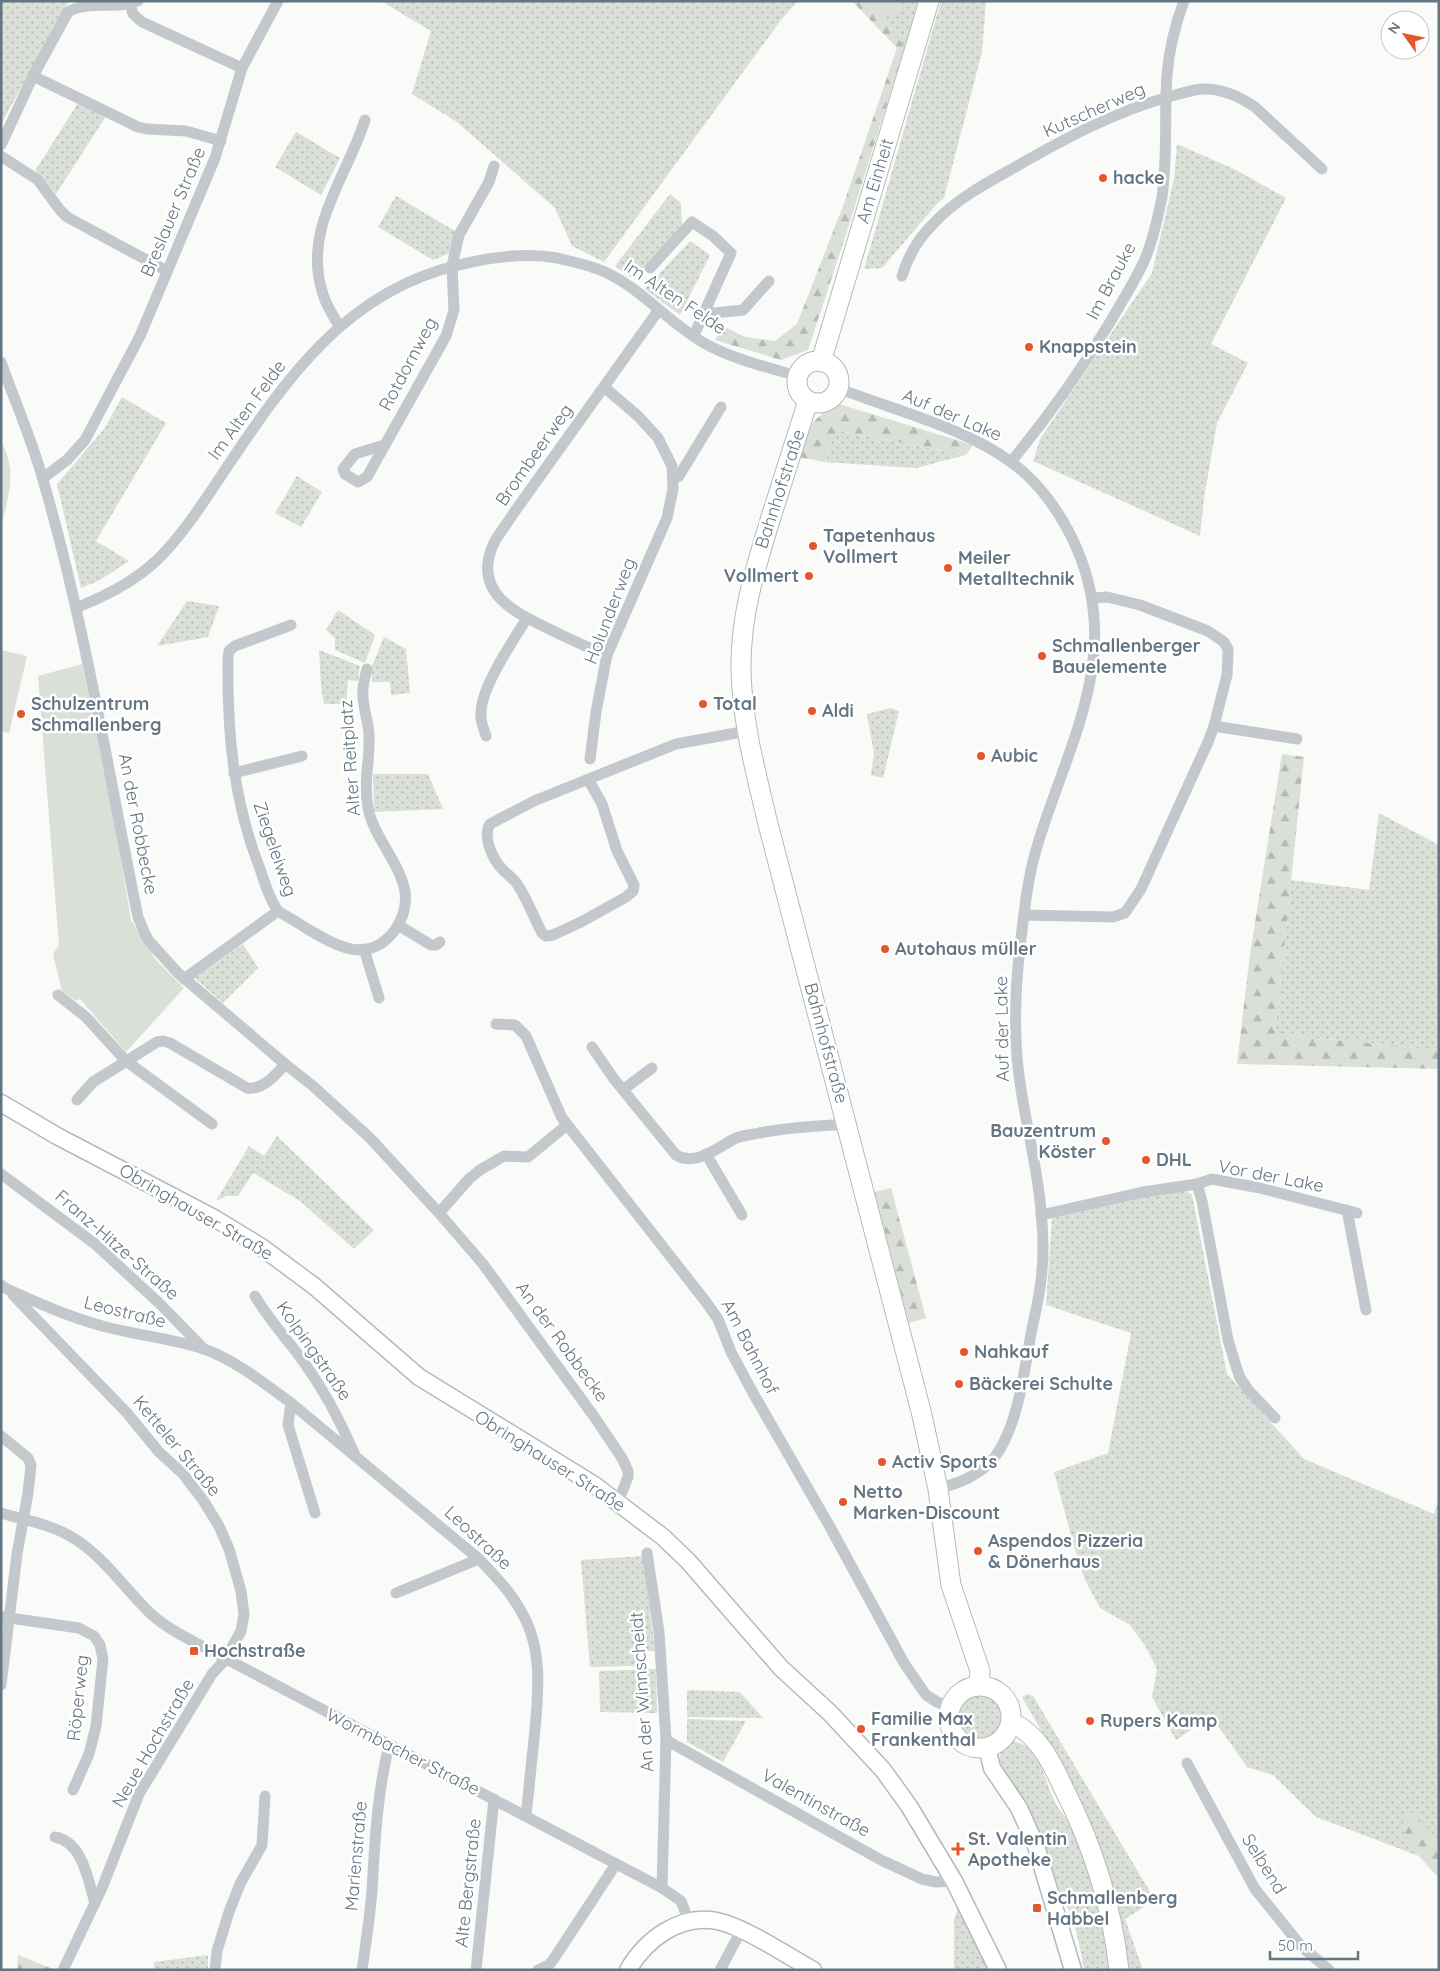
<svg xmlns="http://www.w3.org/2000/svg" width="1440" height="1971" font-family="Quicksand,sans-serif">
  <defs>
    <pattern id="grass-dots" width="8" height="8" patternUnits="userSpaceOnUse" patternTransform="scale(1.25)"><rect width="8" height="8" fill="#dadfd7"/><path d="M2 2h.1M6 6h.1" fill="none" stroke="#b4b9b4" stroke-width="1.8" stroke-linecap="round"/></pattern>
    <pattern id="forest-firs" width="22" height="20" patternUnits="userSpaceOnUse" patternTransform="scale(1.25)"><rect width="22" height="20" fill="#dadfd7"/><path d="M5 1l3.5 6h-7zM16 11l3.5 6h-7z" fill="#b4b9b4"/></pattern>
  </defs>
  <rect width="100%" height="100%" fill="#fafaf8"/>
  <g fill="url(#grass-dots)">
    <polygon points="1,1 69,1 1,124"/>
    <polygon points="381,1 798,1 781,20 604,262 572,246 555,208 457,122 412,94 431,31"/>
    <polygon points="864,1 870,1 879,13 898,11 900,1 920,1 905,46"/>
    <polygon points="941,1 986,1 982,52 944,198 936,205 882,268 864,269"/>
    <polygon points="78,103 106,116 56,194 41,175 35,171"/>
    <polygon points="296,132 340,158 321,195 275,167"/>
    <polygon points="1177,144 1236,170 1286,198 1211,344 1248,363 1217,423 1204,498 1200,536 1033,461 1040,439 1152,273 1174,179"/>
    <polygon points="670,194 681,203 682,225 633,279 615,266"/>
    <polygon points="396,196 455,231 450,253 433,260 378,227"/>
    <polygon points="690,241 710,255 680,315 645,289"/>
    <polygon points="122,397 166,423 96,541 129,561 100,580 81,588 57,484 104,429"/>
    <polygon points="835,430 966,455 916,468 825,462"/>
    <polygon points="297,476 322,492 301,527 275,513"/>
    <polygon points="187,601 219,606 208,637 157,646"/>
    <polygon points="338,610 375,635 365,663 335,650 335,638 326,630"/>
    <polygon points="384,637 406,649 410,693 391,695 390,682 372,682 372,666"/>
    <polygon points="319,650 360,666 358,681 348,680 346,704 324,704 321,685"/>
    <polygon points="891,708 899,711 883,778 871,775 874,754 867,714"/>
    <polygon points="373,774 428,774 443,809 374,812"/>
    <polygon points="1379,813 1439,845 1439,1050 1275,1034 1291,880 1369,890"/>
    <polygon points="243,944 258,968 223,1003 195,978"/>
    <polygon points="277,1136 374,1230 354,1249 300,1201 253,1173 238,1196 226,1196 216,1201 249,1146 264,1156"/>
    <polygon points="1184,1190 1192,1195 1227,1374 1304,1459 1434,1514 1439,1498 1439,1878 1419,1856 1316,1817 1273,1775 1247,1767 1211,1716 1176,1740 1152,1697 1157,1669 1146,1647 1130,1625 1100,1608 1085,1580 1074,1546 1054,1472 1108,1453 1131,1333 1046,1305 1052,1218 1142,1196"/>
    <polygon points="643,1556 655,1651 638,1651 636,1666 590,1667 581,1560"/>
    <polygon points="656,1669 657,1713 600,1712 599,1671"/>
    <polygon points="687,1690 740,1692 763,1718 687,1717"/>
    <polygon points="1027,1694 1033,1696 1155,1900 1125,1919 1143,1970 1126,1970 1097,1842 1081,1800 1022,1697"/>
    <circle cx="980" cy="1717" r="22"/>
    <polygon points="687,1719 746,1721 723,1762 687,1742"/>
    <path d="M1012,1741C1042,1746 1043,1779 1054,1800C1059,1812 1070,1820 1076,1832C1089,1861 1100,1896 1105,1927C1108,1941 1107,1956 1108,1970H1084C1081,1951 1077,1932 1071,1914C1069,1908 1064,1903 1062,1897C1051,1867 1042,1836 1027,1808C1020,1793 1006,1781 1001,1765C998,1754 1000,1745 1012,1741Z"/>
    <polygon points="958,1908 989,1970 954,1970 954,1920"/>
    <polygon points="208,1955 208,1970 154,1970 154,1962"/>
  </g>
  <g fill="url(#forest-firs)">
    <polygon points="854,1 864,1 905,46 849,225 808,350 781,360 715,340 723,326 745,337 775,341 797,324 843,206 897,48 853,2"/>
    <polygon points="839,404 973,445 966,455 836,430 825,462 798,457 809,426 824,412"/>
    <polygon points="1282,754 1304,757 1275,1034 1439,1050 1439,1069 1237,1064 1250,954"/>
    <polygon points="891,1188 926,1318 909,1323 874,1192"/>
    <polygon points="1414,1812 1439,1843 1439,1878 1419,1856 1404,1833 1403,1818"/>
    <polygon points="18,1955 55,1970 17,1970"/>
  </g>
  <g fill="#dadfd7">
    <polygon points="870,1 900,1 898,11 891,14 879,13"/>
    <path d="M1,442C18,470 8,497 1,527Z"/>
    <polygon points="1,650 27,656 9,733 1,731"/>
    <polygon points="82,664 114,819 131,920 155,959 184,988 126,1052 80,999 76,1001 62,991 53,954 59,945 38,676"/>
  </g>
  <g fill="none" stroke-linecap="round" stroke-linejoin="round">
    <defs>
      <g id="secondary">
        <polyline points="1,1103 57,1136 214,1218 260,1246 314,1286 419,1377 593,1484 663,1537 688,1561 781,1668 830,1713 883,1770 909,1806 954,1881 998,1970"/>
        <polyline points="987,1747 992,1768 1019,1808 1036,1846 1073,1970"/>
        <path d="M628,1970C646,1939 680,1914 717,1921C743,1926 788,1956 813,1970"/>
      </g>
      <g id="primary">
        <circle cx="818" cy="382" r="21"/>
        <polyline points="821,362 929,1"/>
        <path d="M808,401C796,439 784,476 772,514C756,566 740,615 741,670C742,722 756,773 768,824L922,1415L938,1489L951,1585L980,1671L979,1685"/>
        <circle cx="980" cy="1717" r="31"/>
        <path d="M1011,1722C1038,1734 1052,1763 1064,1789C1093,1846 1112,1906 1119,1970"/>
      </g>
    </defs>
    <use href="#secondary" stroke="#b3babf" stroke-width="19"/>
    <use href="#primary" stroke="#b5babe" stroke-width="21"/>
    <g stroke="#c3c8cc" stroke-width="11">
      <polyline points="130,4 133,14 142,22 242,68"/>
      <polyline points="33,76 138,127 147,129 186,131 221,141"/>
      <path d="M1,145L33,76L68,12C88,0 115,10 138,1"/>
      <polyline points="1,156 38,180 60,210 67,217 167,271"/>
      <polyline points="650,268 692,222 713,236 731,253 694,335"/>
      <path d="M902,276C908,256 918,239 933,224C954,201 983,185 1010,170C1062,140 1115,111 1172,96C1182,93 1192,90 1202,89C1222,88 1239,96 1255,107L1322,169"/>
      <polyline points="704,311 714,313 743,310 769,281"/>
      <path d="M339,326C333,315 325,304 322,291C303,228 347,177 365,120"/>
      <path d="M1,362C15,402 32,440 43,480C85,624 108,771 138,917L145,934L149,941L178,973L285,1064L313,1086L370,1138L439,1213L483,1264L593,1415L622,1458L628,1471V1477L618,1502"/>
      <path d="M838,388C893,410 964,427 1011,462C1040,483 1063,516 1077,549C1124,658 1066,747 1036,850C1027,881 1024,914 1020,947C1016,982 1014,1021 1017,1057C1021,1109 1037,1159 1041,1211C1043,1231 1044,1251 1042,1270C1041,1291 1035,1313 1031,1334C1024,1372 1018,1427 994,1458C979,1476 959,1483 938,1489"/>
      <polyline points="384,445 355,454 343,469 345,474 358,482 367,477 446,336 454,310 452,266 459,235 489,182 494,166"/>
      <path d="M1011,462C1048,417 1082,369 1112,319C1123,299 1136,280 1145,259C1153,240 1158,217 1162,197C1168,156 1164,116 1167,75C1169,49 1175,25 1184,1"/>
      <polyline points="43,478 67,460 85,440 140,336 215,158 242,68 278,1"/>
      <polyline points="673,479 679,476 721,407"/>
      <path d="M76,608C105,596 134,582 157,560C183,535 205,500 225,470C286,379 346,291 459,265C491,257 525,252 557,258C573,262 590,265 605,272C642,289 669,323 704,343C732,359 767,367 797,376"/>
      <path d="M607,655C588,648 570,639 551,630C519,614 475,596 491,550C495,537 506,526 513,514L658,311"/>
      <polyline points="1214,726 1297,739"/>
      <path d="M486,736C484,729 480,721 481,713C481,687 513,641 527,618"/>
      <polyline points="590,759 596,712 607,655 667,518 673,489 672,466 658,438 638,416 604,387"/>
      <polyline points="234,773 302,756"/>
      <path d="M588,779L602,804L617,851L634,885L633,891L626,897L581,922L553,935L546,936L542,933C534,918 528,901 519,887C515,879 509,876 503,870C493,860 482,837 490,824L534,801L676,744L747,731"/>
      <path d="M278,911C287,917 296,921 304,927C334,944 367,967 395,930C403,919 407,904 405,891C399,861 374,838 368,808C363,784 370,761 369,736C369,723 363,709 363,695C362,687 365,678 367,669"/>
      <polyline points="1024,915 1113,917 1125,913 1141,889 1208,742 1214,726 1227,675 1228,656 1228,649 1224,642 1208,631 1140,605 1107,597 1093,598"/>
      <polyline points="398,925 431,945 436,945 440,942"/>
      <polyline points="364,949 379,998"/>
      <path d="M184,979L278,911C269,899 265,883 260,869C233,800 227,732 228,658L229,651L235,646L291,625"/>
      <polyline points="58,995 86,1017 126,1061 212,1124"/>
      <polyline points="496,1024 515,1025 526,1036 562,1118 706,1302 718,1319 731,1352 753,1393 830,1527 904,1663 926,1695 937,1702 950,1707"/>
      <path d="M592,1047L614,1079L676,1155C696,1167 718,1147 736,1138C743,1135 751,1135 759,1133C788,1127 817,1126 847,1124"/>
      <polyline points="624,1089 652,1068"/>
      <path d="M77,1100L93,1082L157,1042L163,1041L170,1043L247,1088C263,1090 276,1075 285,1064"/>
      <polyline points="706,1154 742,1215"/>
      <polyline points="1,1174 95,1244 159,1303 204,1349"/>
      <polyline points="1197,1184 1202,1201 1228,1340 1236,1366 1240,1378 1249,1391 1275,1418"/>
      <polyline points="1347,1210 1366,1310"/>
      <polyline points="439,1213 469,1179 480,1170 504,1156 528,1157 567,1125"/>
      <polyline points="1041,1215 1143,1192 1197,1184 1212,1179 1260,1188 1357,1213"/>
      <path d="M1,1285L7,1289C38,1303 67,1316 99,1325C133,1335 171,1338 204,1349C235,1360 264,1383 291,1403L479,1559C495,1576 511,1592 522,1613C544,1651 538,1697 534,1740C531,1765 529,1790 526,1815"/>
      <polyline points="13,1295 127,1413 159,1452 183,1474 203,1500 219,1526 229,1549 241,1591 244,1614 241,1631 225,1660 212,1674 139,1794 102,1888 63,1970"/>
      <path d="M255,1296C269,1320 287,1339 303,1361C324,1390 340,1420 354,1453"/>
      <polyline points="291,1403 288,1425 315,1513"/>
      <polyline points="1,1436 28,1458 31,1465 28,1493 17,1554 1,1685"/>
      <path d="M1,1513C24,1520 49,1524 70,1536C102,1554 124,1588 150,1613C164,1626 181,1635 198,1644L662,1888L681,1901L689,1922"/>
      <polyline points="647,1553 659,1632 666,1740 662,1888"/>
      <polyline points="396,1593 479,1559"/>
      <polyline points="3,1617 79,1628 94,1636 100,1645 103,1659 96,1726 89,1754 73,1790"/>
      <polyline points="666,1740 881,1860 922,1879 936,1882 954,1881"/>
      <polyline points="1187,1763 1255,1889 1301,1946 1329,1970"/>
      <path d="M55,1837C83,1842 88,1880 95,1903"/>
      <polyline points="215,1970 217,1951 229,1912 240,1884 262,1845 265,1796"/>
      <path d="M362,1970C366,1943 370,1916 372,1890C375,1839 377,1795 389,1745"/>
      <polyline points="476,1970 494,1799"/>
      <polyline points="538,1970 549,1965 553,1960 616,1864"/>
      <polyline points="720,1970 741,1931"/>
    </g>
    <use href="#secondary" stroke="#fff" stroke-width="16"/>
    <use href="#primary" stroke="#fff" stroke-width="19"/>
  </g>
  <g fill="#e4572e" stroke="#fff" stroke-width="2">
    <circle cx="1103" cy="178" r="5"/>
    <circle cx="1029" cy="347" r="5"/>
    <circle cx="813" cy="546" r="5"/>
    <circle cx="948" cy="568" r="5"/>
    <circle cx="809" cy="576" r="5"/>
    <circle cx="1042" cy="656" r="5"/>
    <circle cx="703" cy="704" r="5"/>
    <circle cx="812" cy="711" r="5"/>
    <circle cx="21" cy="714" r="5"/>
    <circle cx="981" cy="756" r="5"/>
    <circle cx="885" cy="949" r="5"/>
    <circle cx="1106" cy="1141" r="5"/>
    <circle cx="1146" cy="1160" r="5"/>
    <circle cx="964" cy="1352" r="5"/>
    <circle cx="959" cy="1384" r="5"/>
    <circle cx="882" cy="1462" r="5"/>
    <circle cx="843" cy="1502" r="5"/>
    <circle cx="978" cy="1551" r="5"/>
    <rect x="189" y="1646" width="10" height="10" rx="2.5"/>
    <circle cx="1090" cy="1721" r="5"/>
    <circle cx="861" cy="1729" r="5"/>
    <path d="M955.5 1841.5h5v5h5v5h-5v5h-5v-5h-5v-5h5z"/>
    <rect x="1032" y="1903" width="10" height="10" rx="2.5"/>
  </g>
  <g text-anchor="middle" stroke-width="5" stroke-linejoin="round" paint-order="stroke">
    <g font-size="18" fill="#657683" stroke="#fff">
      <text transform="translate(1094 110) rotate(-24)" y="6">Kutscherweg</text>
      <text transform="translate(875 181) rotate(-73)" y="6">Am Einheit</text>
      <text transform="translate(173 212) rotate(-67)" y="6">Breslauer Straße</text>
      <text transform="translate(1111 281) rotate(-62)" y="6">Im Brauke</text>
      <text transform="translate(675 297) rotate(34)" y="6">Im Alten Felde</text>
      <text transform="translate(408 364) rotate(-62)" y="6">Rotdornweg</text>
      <text transform="translate(247 410) rotate(-54)" y="6">Im Alten Felde</text>
      <text transform="translate(952 415) rotate(23)" y="6">Auf der Lake</text>
      <text transform="translate(534 455) rotate(-55)" y="6">Brombeerweg</text>
      <text transform="translate(780 489) rotate(-72)" y="6">Bahnhofstraße</text>
      <text transform="translate(610 611) rotate(-69)" y="6">Holunderweg</text>
      <text transform="translate(350 758) rotate(-94)" y="6">Alter Reitplatz</text>
      <text transform="translate(138 824) rotate(79)" y="6">An der Robbecke</text>
      <text transform="translate(275 849) rotate(71)" y="6">Ziegeleiweg</text>
      <text transform="translate(1002 1029) rotate(-91)" y="6">Auf der Lake</text>
      <text transform="translate(826 1043) rotate(75)" y="6">Bahnhofstraße</text>
      <text transform="translate(1271 1176) rotate(11)" y="6">Vor der Lake</text>
      <text transform="translate(196 1212) rotate(30)" y="6">Obringhauser Straße</text>
      <text transform="translate(117 1245) rotate(41)" y="6">Franz-Hitze-Straße</text>
      <text transform="translate(125 1312) rotate(14)" y="6">Leostraße</text>
      <text transform="translate(562 1342) rotate(54)" y="6">An der Robbecke</text>
      <text transform="translate(750 1347) rotate(63)" y="6">Am Bahnhof</text>
      <text transform="translate(314 1351) rotate(55)" y="6">Kolpingstraße</text>
      <text transform="translate(177 1446) rotate(50)" y="6">Ketteler Straße</text>
      <text transform="translate(550 1461) rotate(32)" y="6">Obringhauser Straße</text>
      <text transform="translate(478 1538) rotate(43)" y="6">Leostraße</text>
      <text transform="translate(642 1692) rotate(-94)" y="6">An der Winnscheidt</text>
      <text transform="translate(78 1698) rotate(-84)" y="6">Röperweg</text>
      <text transform="translate(153 1743) rotate(-60)" y="6">Neue Hochstraße</text>
      <text transform="translate(403 1752) rotate(27)" y="6">Wormbacher Straße</text>
      <text transform="translate(816 1803) rotate(29)" y="6">Valentinstraße</text>
      <text transform="translate(356 1856) rotate(-85)" y="6">Marienstraße</text>
      <text transform="translate(1264 1864) rotate(58)" y="6">Selbend</text>
      <text transform="translate(468 1883) rotate(-84)" y="6">Alte Bergstraße</text>
    </g>
    <g font-size="18" font-weight="bold" fill="#657683" stroke="#fff" text-anchor="start">
      <text x="1113" y="184">hacke</text>
      <text x="1039" y="353">Knappstein</text>
      <text x="823" y="542">Tapetenhaus<tspan x="823" dy="21">Vollmert</tspan></text>
      <text x="958" y="564">Meiler<tspan x="958" dy="21">Metalltechnik</tspan></text>
      <text x="799" y="582" text-anchor="end">Vollmert</text>
      <text x="1052" y="652">Schmallenberger<tspan x="1052" dy="21">Bauelemente</tspan></text>
      <text x="31" y="710">Schulzentrum<tspan x="31" dy="21">Schmallenberg</tspan></text>
      <text x="713" y="710">Total</text>
      <text x="822" y="717">Aldi</text>
      <text x="991" y="762">Aubic</text>
      <text x="895" y="955">Autohaus müller</text>
      <text x="1096" y="1137" text-anchor="end">Bauzentrum<tspan x="1096" dy="21">Köster</tspan></text>
      <text x="1156" y="1166">DHL</text>
      <text x="974" y="1358">Nahkauf</text>
      <text x="969" y="1390">Bäckerei Schulte</text>
      <text x="892" y="1468">Activ Sports</text>
      <text x="853" y="1498">Netto<tspan x="853" dy="21">Marken-Discount</tspan></text>
      <text x="988" y="1547">Aspendos Pizzeria<tspan x="988" dy="21">&amp; Dönerhaus</tspan></text>
      <text x="204" y="1657">Hochstraße</text>
      <text x="871" y="1725">Familie Max<tspan x="871" dy="21">Frankenthal</tspan></text>
      <text x="1100" y="1727">Rupers Kamp</text>
      <text x="968" y="1845">St. Valentin<tspan x="968" dy="21">Apotheke</tspan></text>
      <text x="1047" y="1904">Schmallenberg<tspan x="1047" dy="21">Habbel</tspan></text>
    </g>
  </g>
  <rect width="1440" height="1971" fill="none" stroke="#657683" stroke-width="5"/>
  <g transform="translate(1405 35) rotate(303)"><circle r="24" fill="#ffffff" stroke="#c1c8cd"/>
  <path d="M0-4L9 19L0 12L-9 19Z" fill="#e4572e"/>
  <text y="-8" font-size="14" font-weight="bold" text-anchor="middle" fill="#657683">N</text>
  </g>
  <path d="M1270 1951v8h88v-8" fill="none" stroke="#657683" stroke-width="2.5"/>
  <text x="1278" y="1951" font-size="15" fill="#657683" stroke="#ffffff" stroke-width="4" paint-order="stroke">50 m</text>
</svg>
